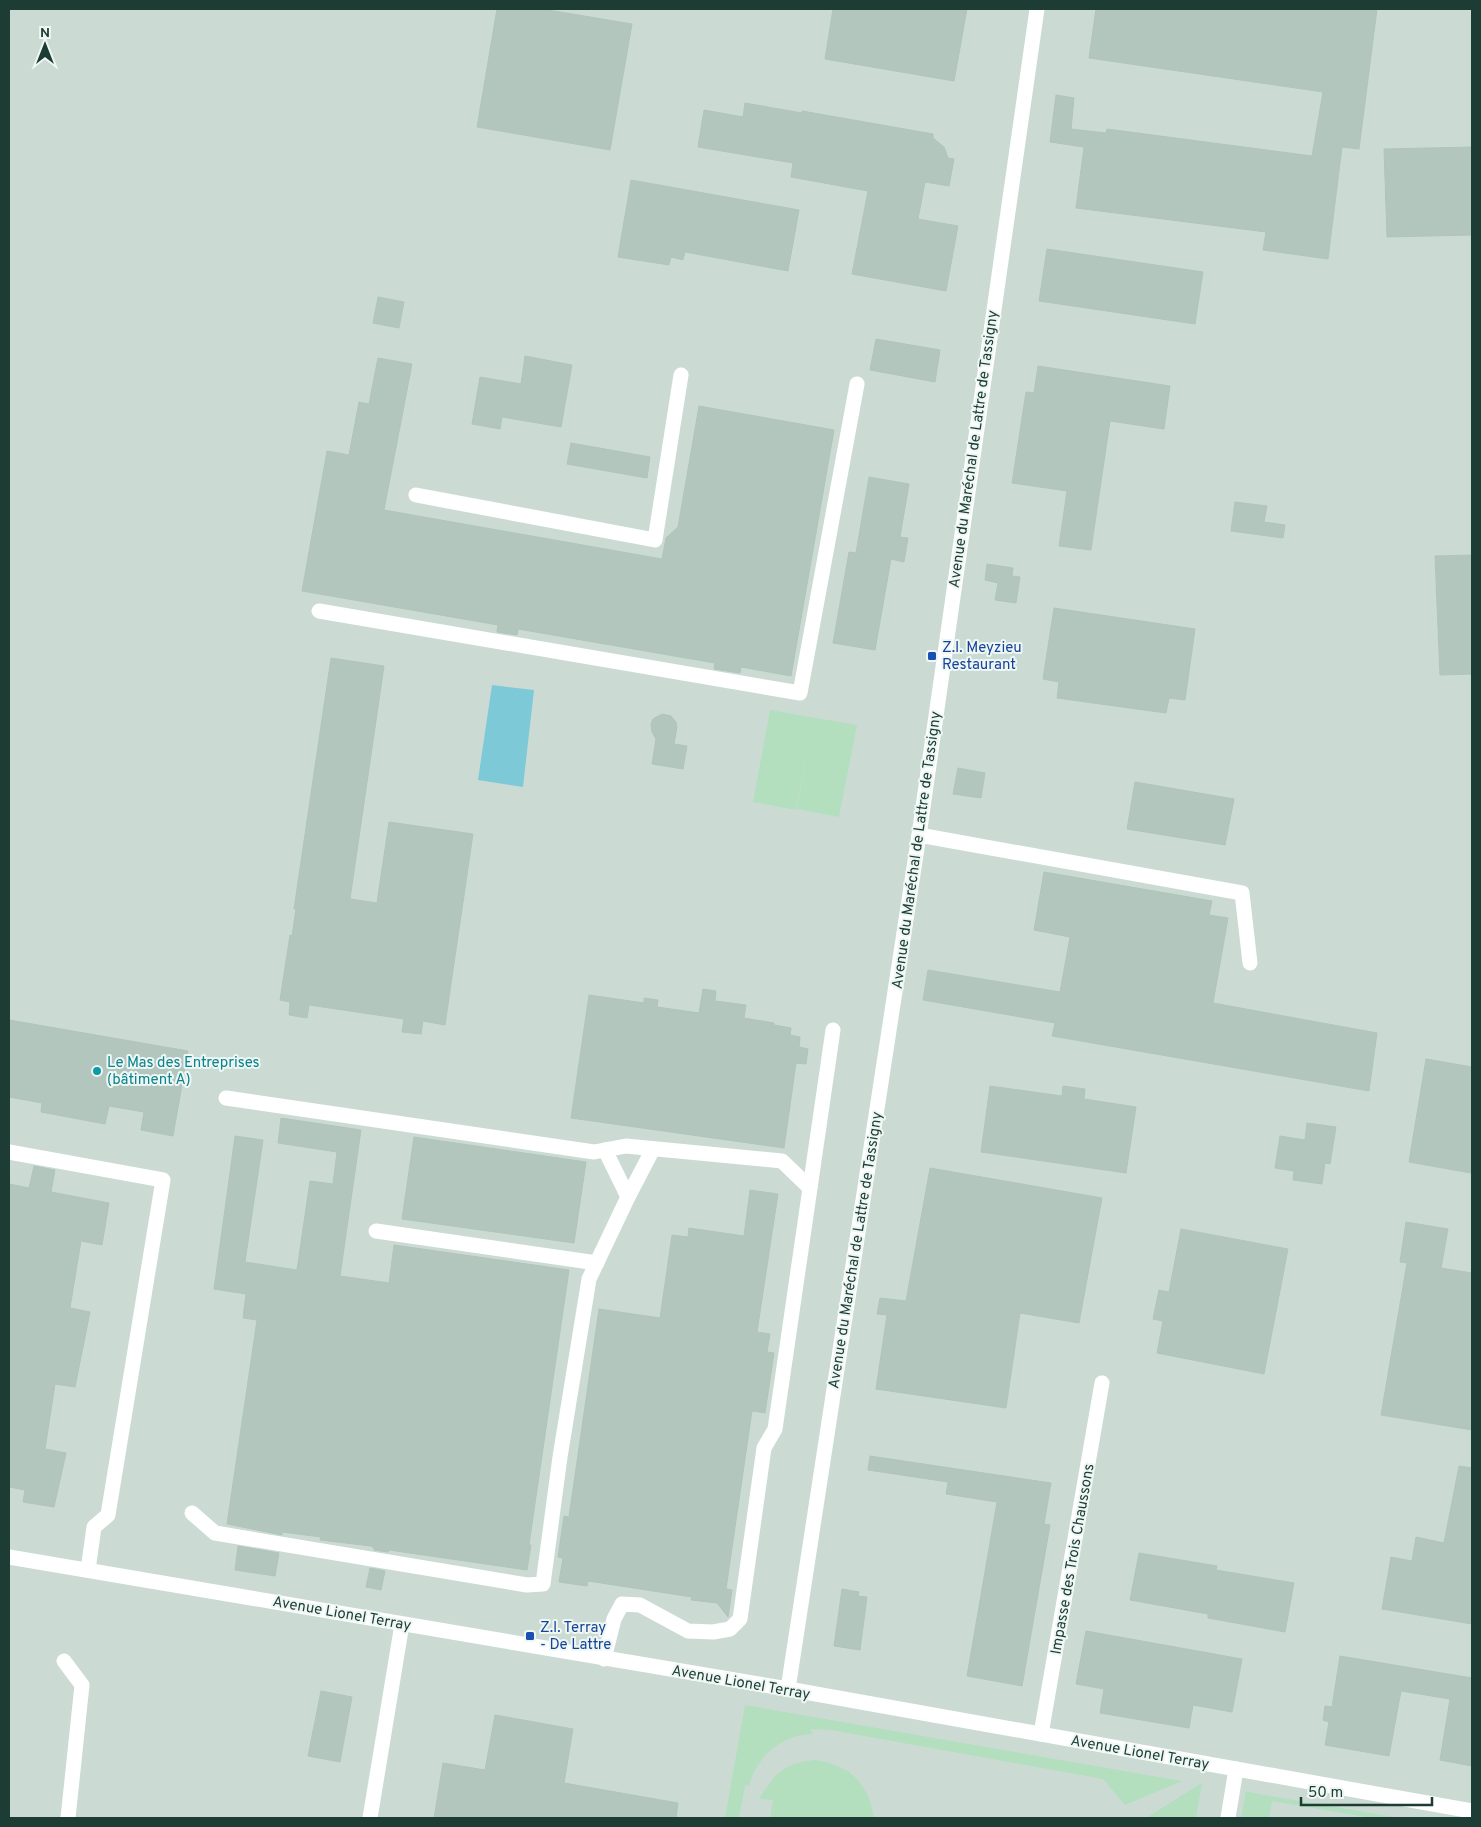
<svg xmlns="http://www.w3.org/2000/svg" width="1481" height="1827" font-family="Overpass,sans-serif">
  <rect width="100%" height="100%" fill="#ddebe5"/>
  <rect fill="#cbdbd4" x="9" y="9" width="1463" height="1809"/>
  <g fill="#b3dfbf">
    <polygon points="770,710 857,725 839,817 797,809 807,751 796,810 753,802"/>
    <path d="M745,1705L1182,1781L1125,1805L1103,1779L831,1730L810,1729L813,1734C781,1735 757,1756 749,1786L745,1785L739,1818H725Z"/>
    <path d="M815,1760C851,1766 868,1782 874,1818H770L773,1800L759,1799C775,1774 783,1763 815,1760Z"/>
    <polygon points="1200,1784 1202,1784 1196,1818 1146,1818"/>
    <polygon points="1246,1791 1258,1794 1401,1818 1372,1818 1272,1801 1269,1818 1241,1818"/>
  </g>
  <polygon fill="#7ec9d7" points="492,685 534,690 523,787 478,780"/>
  <g fill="#b2c6be" stroke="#afc5bc">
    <polygon points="497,9 542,9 632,24 610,150 477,127"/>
    <polygon points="833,9 967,9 954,81 825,59"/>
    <polygon points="1096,9 1377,9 1359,149 1342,147 1328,259 1263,250 1266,232 1076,208 1084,147 1050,142 1056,95 1074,98 1071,129 1106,133 1107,129 1312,156 1323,92 1089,58"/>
    <polygon points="745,103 802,113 802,111 933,134 933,138 944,147 948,158 954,159 949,186 925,182 918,219 958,226 946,291 852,274 868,191 791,177 793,163 698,147 704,110 743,117"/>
    <polygon points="1472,147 1472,235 1387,237 1384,149"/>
    <polygon points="631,180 799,210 788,271 685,252 683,260 671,257 669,265 618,257"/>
    <polygon points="1047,249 1203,272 1195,324 1039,301"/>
    <polygon points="378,297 404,302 399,328 373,323"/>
    <polygon points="876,339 940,350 935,382 870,370"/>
    <polygon points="525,356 572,365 561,427 502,417 500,429 472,424 480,377 521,384"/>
    <polygon points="378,358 412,364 384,510 662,559 666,538 678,527 699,406 834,430 791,676 741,667 740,673 714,669 715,663 518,629 517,635 497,632 498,625 302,591 327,451 349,455 359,402 369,404"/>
    <polygon points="1038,366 1170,386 1164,429 1110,421 1091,550 1059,546 1067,491 1012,483 1026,392 1034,393"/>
    <polygon points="571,443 650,457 647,478 567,464"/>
    <polygon points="869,477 909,484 900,537 908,538 904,562 891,559 875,650 833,643 849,552 856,553"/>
    <polygon points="1235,502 1267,506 1264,522 1285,525 1283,538 1231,531"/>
    <polygon points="1472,555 1472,674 1440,675 1435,556"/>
    <polygon points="987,564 1013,568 1012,576 1020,577 1016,603 995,600 998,583 985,580"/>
    <polygon points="1054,608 1195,629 1185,700 1169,698 1166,713 1057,698 1059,682 1043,679"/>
    <polygon points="331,658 384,666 350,899 377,903 389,822 473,834 445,1025 423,1021 421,1034 402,1032 404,1019 309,1005 307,1018 289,1015 290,1002 280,1000 290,935 292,936 296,909 294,909"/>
    <polygon points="662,714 671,716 676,722 677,727 674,744 687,746 683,769 652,764 656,739 652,732 651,724 653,719"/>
    <polygon points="958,768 985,773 981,798 953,794"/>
    <polygon points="1135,782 1234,799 1225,845 1127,829"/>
    <polygon points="1044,872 1212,901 1209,915 1228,918 1213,1003 1377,1033 1369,1091 1052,1036 1055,1023 923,1000 928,970 1060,992 1070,937 1034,930"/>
    <polygon points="703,989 716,991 715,1001 746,1005 744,1018 774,1023 774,1025 791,1028 790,1035 800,1037 799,1047 808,1049 806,1064 796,1063 784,1148 571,1118 589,995 644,1003 644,998 658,1000 657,1007 699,1013"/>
    <polygon points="9,1020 188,1051 173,1136 141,1130 144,1112 109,1106 105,1124 41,1112 42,1103 9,1097"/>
    <polygon points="1426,1059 1472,1067 1472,1164 1471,1173 1409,1162"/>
    <polygon points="990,1086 1062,1096 1063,1086 1085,1089 1084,1099 1136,1107 1126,1173 981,1152"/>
    <polygon points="281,1118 361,1130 340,1276 389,1283 394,1245 569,1270 529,1545 531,1545 527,1570 389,1550 388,1552 374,1550 374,1548 371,1546 320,1540 321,1537 282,1532 282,1535 227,1524 257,1320 243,1318 246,1294 214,1289 235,1136 263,1140 245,1262 297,1270 310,1181 333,1184 337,1152 278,1143"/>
    <polygon points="1307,1123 1336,1127 1330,1164 1325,1163 1322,1184 1293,1180 1294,1171 1275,1168 1280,1136 1305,1140"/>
    <polygon points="414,1137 586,1162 574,1243 402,1219"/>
    <polygon points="34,1166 55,1170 51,1192 109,1203 102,1245 81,1241 70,1308 90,1312 75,1387 55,1384 45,1449 66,1453 54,1507 23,1502 25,1490 9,1487 9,1184 29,1188"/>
    <polygon points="930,1168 1102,1198 1079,1323 1020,1313 1006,1408 876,1389 887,1315 877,1314 880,1298 906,1301"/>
    <polygon points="750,1190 778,1194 757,1332 770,1334 767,1352 774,1353 765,1413 752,1411 726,1589 732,1590 728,1617 717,1603 691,1600 692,1597 588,1581 587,1586 559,1582 563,1558 558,1557 564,1516 569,1517 599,1309 660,1318 672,1235 688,1237 689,1228 744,1236"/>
    <polygon points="1406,1222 1448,1229 1441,1268 1472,1273 1472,1430 1381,1415 1407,1263 1400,1262"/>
    <polygon points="1181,1229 1288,1249 1264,1374 1157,1353 1163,1321 1153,1319 1159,1290 1169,1292"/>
    <polygon points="870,1456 1051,1483 1044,1524 1050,1525 1022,1686 967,1676 997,1502 946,1494 948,1482 868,1470"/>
    <polygon points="1459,1466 1472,1468 1472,1624 1382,1609 1391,1557 1412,1561 1416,1537 1444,1543"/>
    <polygon points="238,1546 279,1553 275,1576 235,1570"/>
    <polygon points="1139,1553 1217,1566 1216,1570 1294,1583 1285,1632 1208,1618 1208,1614 1130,1600"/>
    <polygon points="370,1568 385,1571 381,1590 366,1587"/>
    <polygon points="842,1589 859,1592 858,1596 867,1597 860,1650 834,1646"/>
    <polygon points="1086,1631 1242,1659 1232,1712 1193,1705 1189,1728 1100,1713 1104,1689 1076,1684"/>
    <polygon points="1340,1656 1472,1678 1472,1766 1440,1760 1450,1699 1401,1691 1389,1756 1325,1745 1329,1722 1323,1720 1325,1706 1332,1707"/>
    <polygon points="321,1691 352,1697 340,1762 308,1756"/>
    <polygon points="495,1715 573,1729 564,1783 678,1803 676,1818 434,1818 443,1763 485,1770"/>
  </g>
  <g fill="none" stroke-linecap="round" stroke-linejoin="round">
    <g stroke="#fff" stroke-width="15">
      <polyline points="416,495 655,540 681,375"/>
      <polyline points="319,611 800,693 857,384"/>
      <polyline points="919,835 1242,893 1250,963"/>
      <polyline points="226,1098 594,1152 626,1146 782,1161 810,1188"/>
      <polyline points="605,1150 628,1197 653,1149"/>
      <polyline points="9,1152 163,1180 108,1515 94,1527 88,1570"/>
      <polyline points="376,1231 597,1263"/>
      <polyline points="192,1513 215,1533 527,1585 543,1584 560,1457 589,1279 628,1197"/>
      <polyline points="9,1557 788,1689 1472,1811"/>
      <polyline points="604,1659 614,1619 622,1604 640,1605 688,1631 713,1632 730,1629 740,1619 764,1448 775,1429 833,1030"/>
      <polyline points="64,1661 82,1685 68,1818"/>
      <polyline points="788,1689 919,835 1037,9"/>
      <polyline points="1041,1734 1102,1383"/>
      <polyline points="370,1818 402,1624"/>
      <polyline points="1228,1818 1236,1769"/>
    </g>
  </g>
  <g fill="#1a4fb4" stroke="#eef7f3" stroke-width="2">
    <rect x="927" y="651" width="10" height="10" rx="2.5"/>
    <rect x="525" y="1631" width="10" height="10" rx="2.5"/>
  </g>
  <circle fill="#0f9aa8" stroke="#eef7f3" stroke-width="2" cx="97" cy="1071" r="5"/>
  <g text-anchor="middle" stroke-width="4" stroke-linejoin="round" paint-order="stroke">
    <g font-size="15" fill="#1d3c34" stroke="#eef7f3">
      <text transform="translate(973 449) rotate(-82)" y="5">Avenue du Maréchal de Lattre de Tassigny</text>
      <text transform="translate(916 850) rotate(-82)" y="5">Avenue du Maréchal de Lattre de Tassigny</text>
      <text transform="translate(855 1250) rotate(-81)" y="5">Avenue du Maréchal de Lattre de Tassigny</text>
      <text transform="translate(1072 1559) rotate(-80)" y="5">Impasse des Trois Chaussons</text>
      <text transform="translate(342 1613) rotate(10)" y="5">Avenue Lionel Terray</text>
      <text transform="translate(741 1682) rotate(10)" y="5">Avenue Lionel Terray</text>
      <text transform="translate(1140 1752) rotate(10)" y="5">Avenue Lionel Terray</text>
    </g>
    <g font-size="15" fill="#164399" stroke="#eef7f3" text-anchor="start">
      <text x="942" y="652">Z.I. Meyzieu<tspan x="942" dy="17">Restaurant</tspan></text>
      <text x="540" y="1632">Z.I. Terray<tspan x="540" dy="17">- De Lattre</tspan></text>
    </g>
    <g font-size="15" fill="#0d838f" stroke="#eef7f3" text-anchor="start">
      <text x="107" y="1067">Le Mas des Entreprises<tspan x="107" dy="17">(bâtiment A)</tspan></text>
    </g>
  </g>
  <rect width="1481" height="1827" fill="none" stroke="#1d3c34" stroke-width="20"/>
  <g transform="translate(45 45)" stroke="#eef7f3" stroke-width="4" paint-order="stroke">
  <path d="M0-4L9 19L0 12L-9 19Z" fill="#1d3c34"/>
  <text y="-8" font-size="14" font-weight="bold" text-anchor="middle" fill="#1d3c34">N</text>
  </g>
  <path d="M1301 1797v8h131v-8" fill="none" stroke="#1d3c34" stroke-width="2.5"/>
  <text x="1308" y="1797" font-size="15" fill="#1d3c34" stroke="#eef7f3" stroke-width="4" paint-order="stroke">50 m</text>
</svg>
